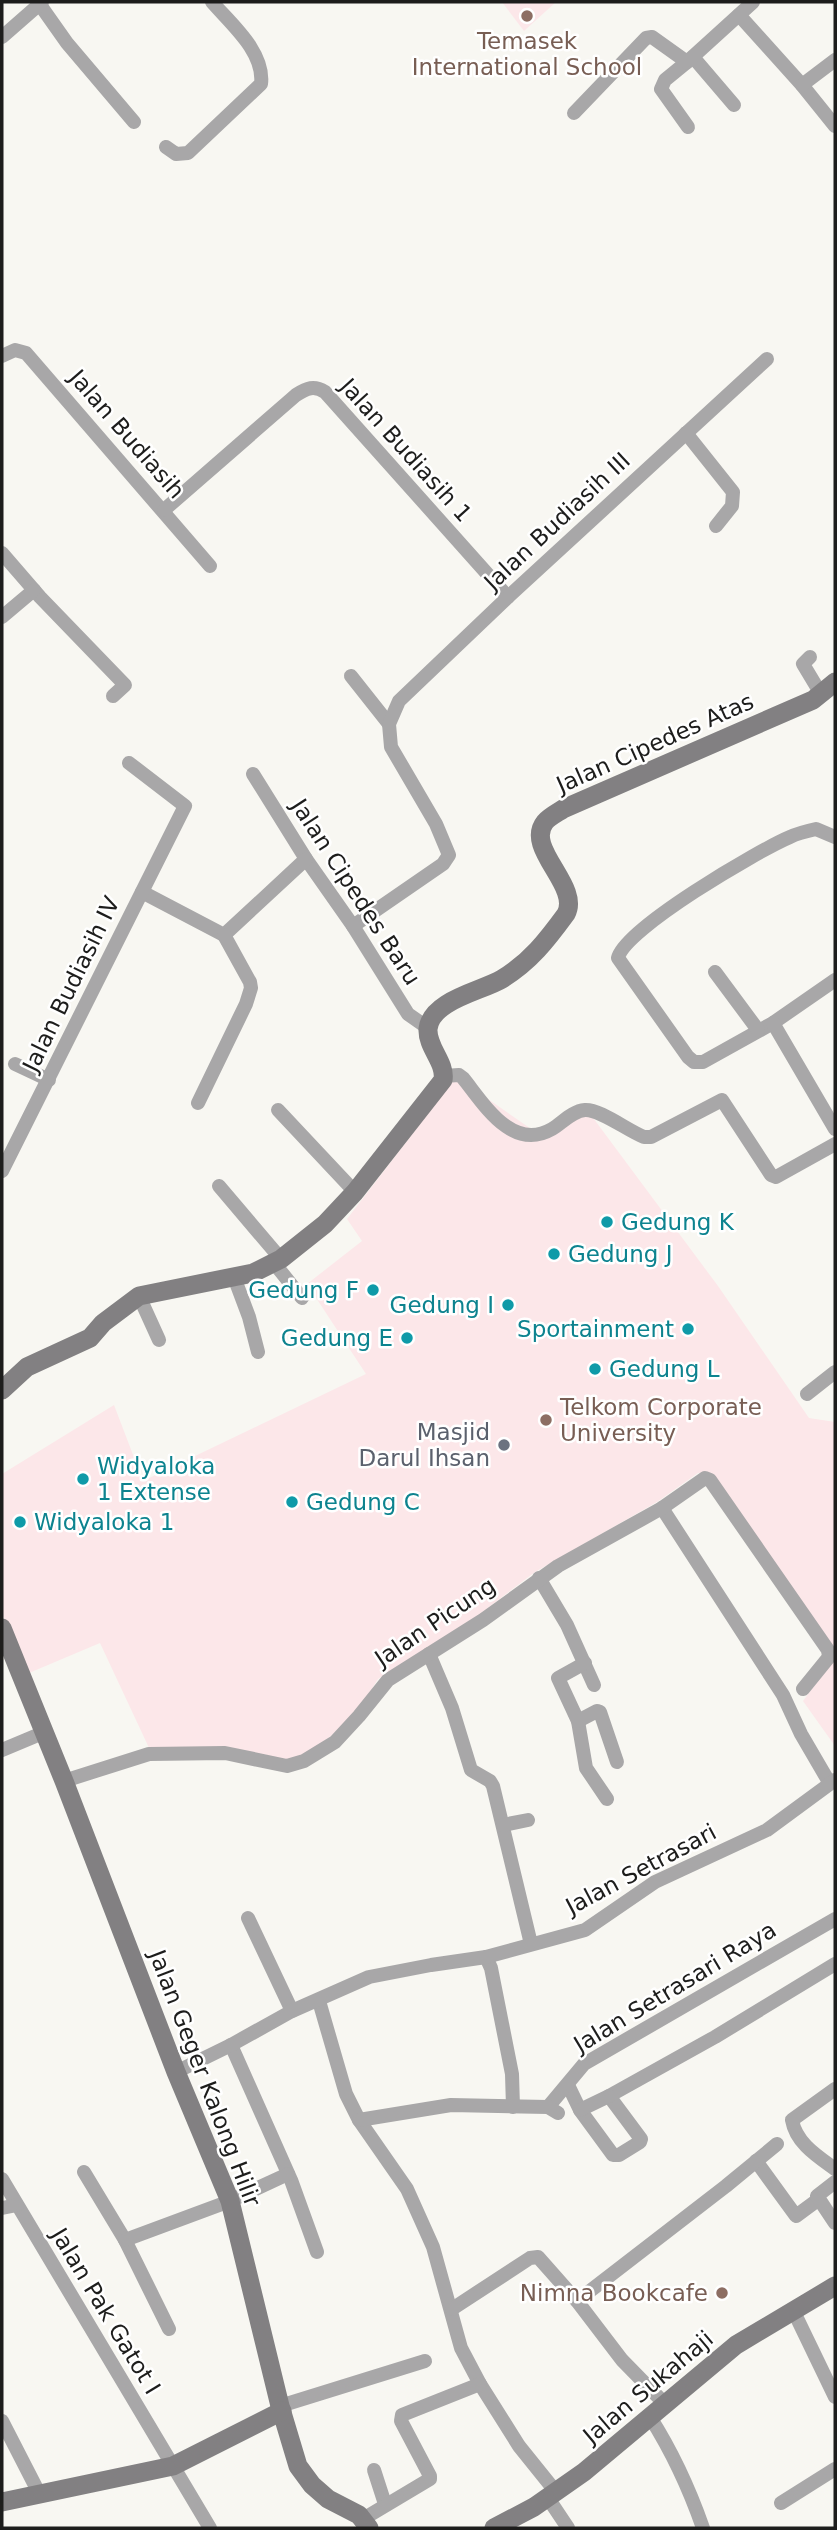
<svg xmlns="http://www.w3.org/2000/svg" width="837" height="2530" font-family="'DejaVu Sans',sans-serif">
  <rect width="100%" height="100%" fill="#f8f7f2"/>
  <g fill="#fce7e9">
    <polygon points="502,2 556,2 524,31"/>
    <polygon points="456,1077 537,1133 585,1107 718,1286 809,1418 835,1422 835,1656 710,1474 698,1473 657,1502 535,1572 480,1614 378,1679 362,1705 331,1736 313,1749 290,1761 150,1750 100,1643 29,1673 2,1614 2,1474 114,1405 143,1481 366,1374 307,1284 362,1241 347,1219"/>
    <polygon points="835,1658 835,1746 803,1701"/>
  </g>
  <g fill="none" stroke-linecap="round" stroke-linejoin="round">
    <g stroke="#a8a7a8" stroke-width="14">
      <polyline points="38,2 67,43 134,122"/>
      <polyline points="739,15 802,85 835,126"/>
      <polyline points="2,37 42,2"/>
      <polyline points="693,57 734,105"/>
      <polyline points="687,62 665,80 661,89 688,127"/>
      <polyline points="802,85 835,60"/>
      <polyline points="574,113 646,38 652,37 687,62 753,2"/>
      <path d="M166,147L176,154L188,153L261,84C265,52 231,24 212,2"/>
      <polyline points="2,356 15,350 26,353 210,566"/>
      <polyline points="686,433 733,492 732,506 716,526"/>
      <path d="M164,510L296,395C307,388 314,385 325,392L508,597"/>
      <polyline points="2,553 40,597 125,685 113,696"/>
      <polyline points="2,617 34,590"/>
      <polyline points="810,657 803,664 821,694"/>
      <polyline points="351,676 389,724"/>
      <polyline points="253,774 306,859 353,926 408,1014 428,1028"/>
      <path d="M835,837L816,829C807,831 798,833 790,837C759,850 624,929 618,958L688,1057L694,1062H703L773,1023L835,980"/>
      <polyline points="142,892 224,935 306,859"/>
      <polyline points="353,926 443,864 449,855 436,824 391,747 389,724 399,701 508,597 767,359"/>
      <polyline points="715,972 758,1030"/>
      <polyline points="773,1023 835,1129"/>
      <polyline points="15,1064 49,1080"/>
      <path d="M444,1076L459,1075L463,1078C484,1104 512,1152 552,1129C562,1123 572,1111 585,1110C600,1109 628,1131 644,1137H651L722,1100L771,1175L776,1177L835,1144"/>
      <polyline points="198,1103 246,1004 251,988 250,982 224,935"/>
      <polyline points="278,1110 355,1192"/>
      <polyline points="2,1171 185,806 129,763"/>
      <polyline points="219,1186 281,1259"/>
      <polyline points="274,1263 302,1298"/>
      <polyline points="234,1277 249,1317 258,1352"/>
      <polyline points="139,1296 159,1340"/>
      <polyline points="807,1394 835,1372"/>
      <polyline points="662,1508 783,1695 801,1734 829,1782"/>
      <polyline points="539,1578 567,1625 594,1685"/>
      <polyline points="429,1654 452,1708 471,1770 490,1781 493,1786 531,1944"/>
      <polyline points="585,1663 558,1678 578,1721 586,1768 607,1799"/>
      <polyline points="578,1721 597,1711 600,1712 617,1762"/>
      <polyline points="2,1750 45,1732"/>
      <polyline points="64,1781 149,1754 225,1753 287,1766 304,1761 335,1742 359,1716 388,1680 483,1620 558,1566 662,1508 705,1478 710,1480 828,1650 829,1657 803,1689"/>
      <polyline points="503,1825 528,1820"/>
      <polyline points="248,1918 292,2011"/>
      <polyline points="486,1957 491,1968 512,2074 513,2107"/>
      <polyline points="319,2001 346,2094 359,2120 407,2189 433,2247 461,2348 480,2384 519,2446 556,2492"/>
      <polyline points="231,2045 291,2180 317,2252"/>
      <polyline points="176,2072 231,2045 292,2011 369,1977 431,1965 486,1957 585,1930 655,1882 767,1830 835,1780"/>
      <polyline points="568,2085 580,2110 613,2155 619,2155 640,2142 641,2139 609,2096 715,2037 835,1964"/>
      <path d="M835,2089L792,2120C796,2143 817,2156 835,2169"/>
      <polyline points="548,2107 584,2064 835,1919"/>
      <polyline points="580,2110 609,2096"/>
      <polyline points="359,2120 451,2105 548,2107 558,2113"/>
      <polyline points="756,2161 796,2216 819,2199"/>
      <polyline points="84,2172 125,2240 169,2329"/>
      <polyline points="2,2179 210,2528"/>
      <polyline points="835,2182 817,2196 835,2223"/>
      <polyline points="2,2208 17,2205"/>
      <polyline points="125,2240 230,2201 288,2174"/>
      <polyline points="577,2301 726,2186 777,2144"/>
      <polyline points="452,2309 530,2258 538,2257 577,2301 622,2360 666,2405"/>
      <polyline points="794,2312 835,2397"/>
      <polyline points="280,2406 425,2361"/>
      <path d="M650,2417C673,2453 689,2488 703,2528"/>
      <polyline points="2,2421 40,2495"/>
      <polyline points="374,2470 385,2504"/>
      <polyline points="548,2498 568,2528"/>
      <polyline points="781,2503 835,2469"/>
      <polyline points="363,2519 430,2479 430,2476 401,2421 402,2415 480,2384"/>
    </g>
    <g stroke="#828082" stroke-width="19">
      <path d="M2,1390L27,1367L90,1338L103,1323L139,1296L253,1273L281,1259L325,1224L355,1192L443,1080C446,1062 427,1048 428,1029C431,1000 482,991 502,979C530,962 547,940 566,914C581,886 524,848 545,822C549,817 557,813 563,809L813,700L835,682"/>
      <polyline points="2,1628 64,1781 176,2072 230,2201 280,2406 298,2466 312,2485 328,2499 359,2515 369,2528"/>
      <polyline points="2,2502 173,2466 282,2411"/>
      <polyline points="494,2528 534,2507 584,2472 736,2345 835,2286"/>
    </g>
  </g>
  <g fill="#8d6e63" stroke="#fff" stroke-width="2.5">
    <circle cx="527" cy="16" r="7"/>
    <circle cx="546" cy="1420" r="7"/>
    <circle cx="722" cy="2293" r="7"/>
  </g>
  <g fill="#0f9aa8" stroke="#fff" stroke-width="2.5">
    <circle cx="607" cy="1222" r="7"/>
    <circle cx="554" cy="1254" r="7"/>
    <circle cx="373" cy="1290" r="7"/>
    <circle cx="508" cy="1305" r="7"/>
    <circle cx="688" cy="1329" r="7"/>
    <circle cx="407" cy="1338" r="7"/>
    <circle cx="595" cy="1369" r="7"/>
    <circle cx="83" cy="1479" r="7"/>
    <circle cx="292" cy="1502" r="7"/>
    <circle cx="20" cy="1522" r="7"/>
  </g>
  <circle fill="#6b7280" stroke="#fff" stroke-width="2.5" cx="504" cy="1445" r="7"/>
  <g text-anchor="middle" stroke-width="5" stroke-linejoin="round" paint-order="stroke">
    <g font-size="23" fill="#785e54" stroke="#fff">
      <text x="527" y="49">Temasek<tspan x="527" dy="26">International School</tspan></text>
      <text x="560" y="1415" text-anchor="start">Telkom Corporate<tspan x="560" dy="26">University</tspan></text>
      <text x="708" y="2301" text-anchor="end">Nimna Bookcafe</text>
    </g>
    <g font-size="23" fill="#1d1d1c" stroke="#fff">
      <text transform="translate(127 434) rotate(49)" y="8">Jalan Budiasih</text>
      <text transform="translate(406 450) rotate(48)" y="8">Jalan Budiasih 1</text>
      <text transform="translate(557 521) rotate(-43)" y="8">Jalan Budiasih III</text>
      <text transform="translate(655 743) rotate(-24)" y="8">Jalan Cipedes Atas</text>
      <text transform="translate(356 892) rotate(57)" y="8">Jalan Cipedes Baru</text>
      <text transform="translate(71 984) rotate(-64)" y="8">Jalan Budiasih IV</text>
      <text transform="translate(435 1622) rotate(-34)" y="8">Jalan Picung</text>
      <text transform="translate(641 1869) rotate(-28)" y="8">Jalan Setrasari</text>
      <text transform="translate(675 1987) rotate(-31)" y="8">Jalan Setrasari Raya</text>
      <text transform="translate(205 2078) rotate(69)" y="8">Jalan Geger Kalong Hilir</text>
      <text transform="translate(106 2311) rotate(59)" y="8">Jalan Pak Gatot I</text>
      <text transform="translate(648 2387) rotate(-40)" y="8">Jalan Sukahaji</text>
    </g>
    <g font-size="23" fill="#0d838f" stroke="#fff" text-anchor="start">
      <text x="621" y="1230">Gedung K</text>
      <text x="568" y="1262">Gedung J</text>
      <text x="359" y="1298" text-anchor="end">Gedung F</text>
      <text x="494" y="1313" text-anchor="end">Gedung I</text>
      <text x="674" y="1337" text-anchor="end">Sportainment</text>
      <text x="393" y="1346" text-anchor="end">Gedung E</text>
      <text x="609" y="1377">Gedung L</text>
      <text x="97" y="1474">Widyaloka<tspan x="97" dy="26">1 Extense</tspan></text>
      <text x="306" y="1510">Gedung C</text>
      <text x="34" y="1530">Widyaloka 1</text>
    </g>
    <g font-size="23" fill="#5b616d" stroke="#fff" text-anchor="end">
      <text x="490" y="1440">Masjid<tspan x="490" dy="26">Darul Ihsan</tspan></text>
    </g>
  </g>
  <rect width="837" height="2530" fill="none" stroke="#1d1d1c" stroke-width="7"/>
</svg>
